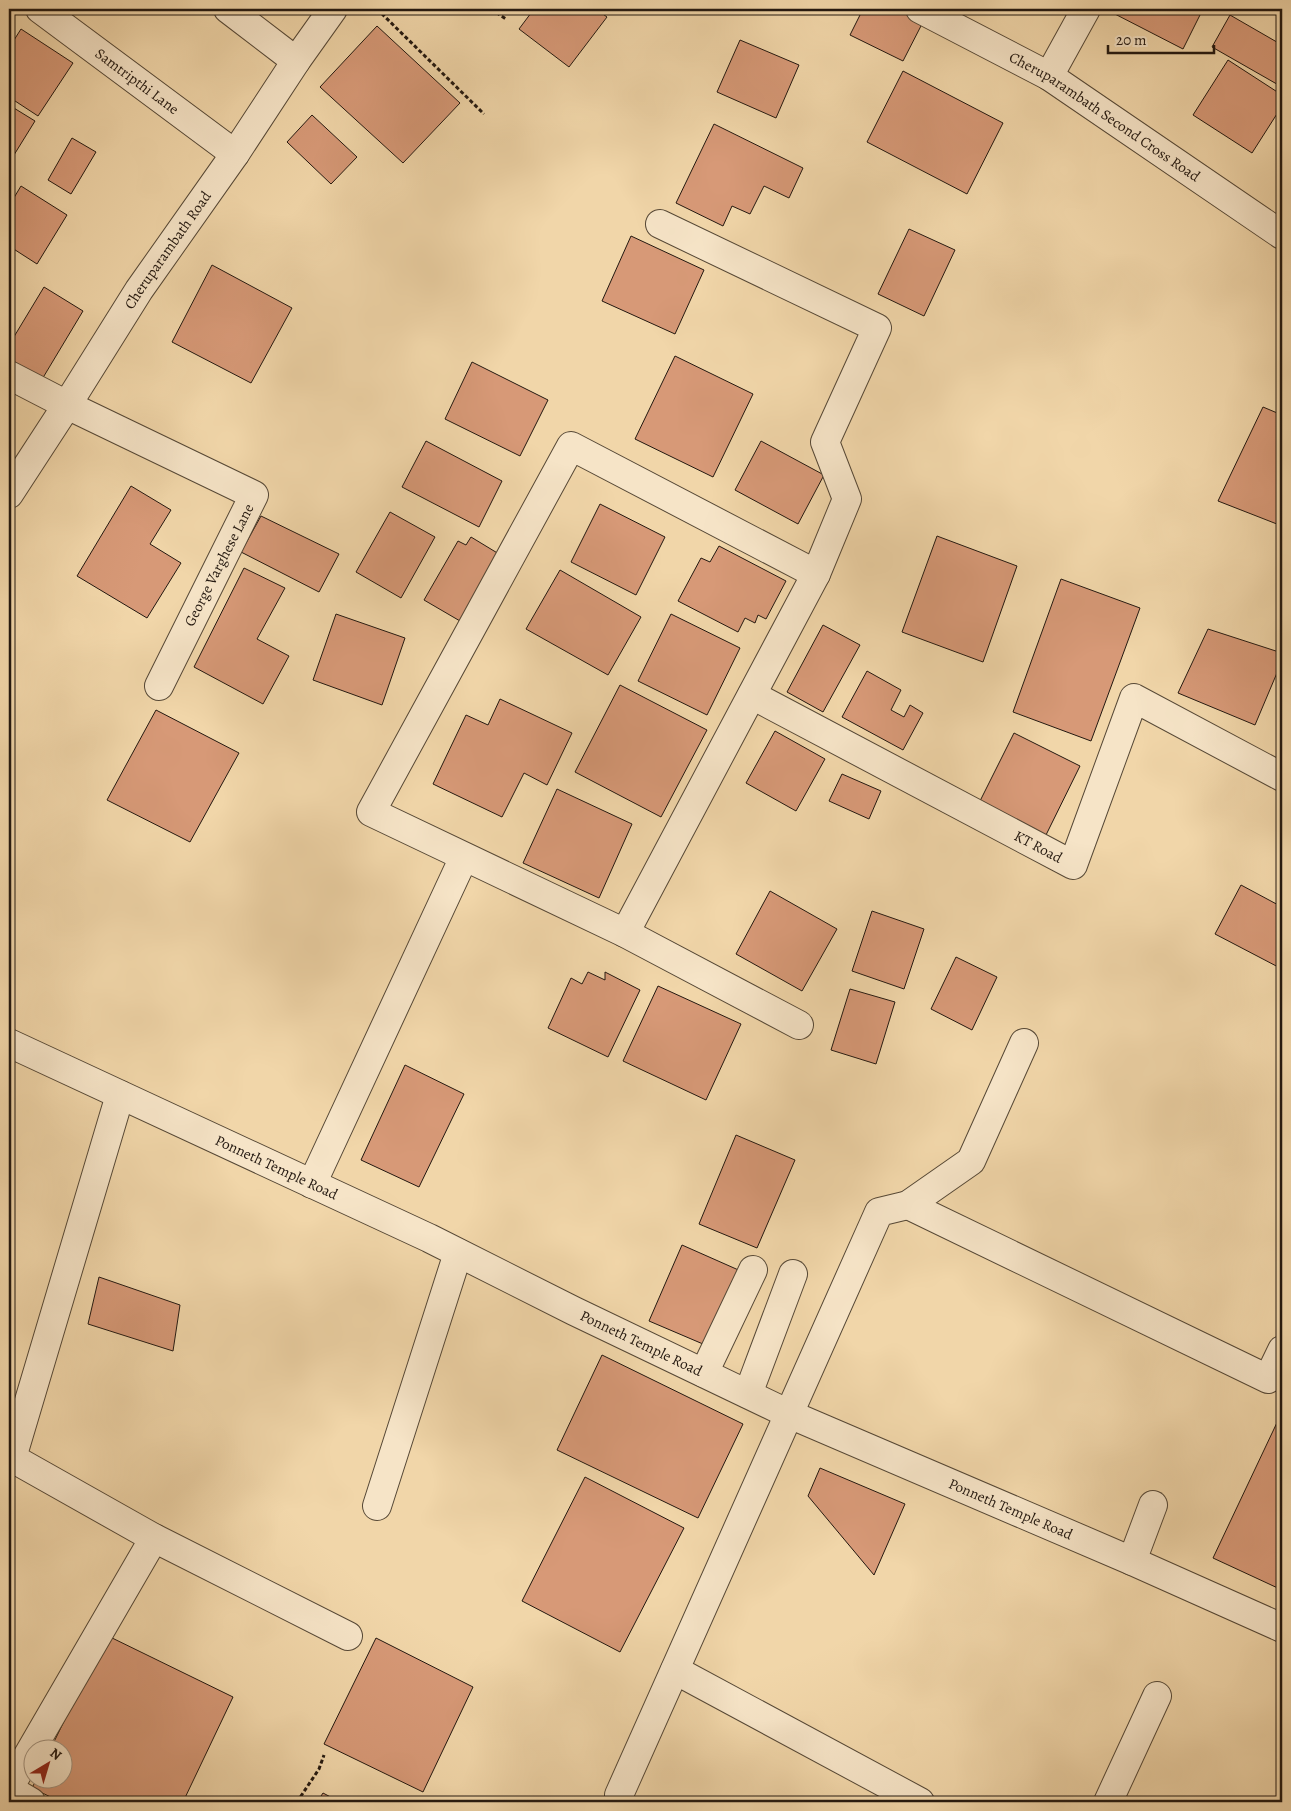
<svg xmlns="http://www.w3.org/2000/svg" width="1291" height="1811" font-family="Alegreya,serif">
  <rect width="100%" height="100%" fill="#f1d6a9"/>
  <filter id="stains"><feTurbulence type="fractalNoise" baseFrequency=".004" numOctaves="4"/><feColorMatrix values="0 0 0 0 .2 0 0 0 0 .09 0 0 0 0 .02 0 0 0 .5 -.17"/></filter>
  <radialGradient id="worn" r=".72"><stop offset=".6" stop-color="#630" stop-opacity="0"/><stop offset="1" stop-color="#630" stop-opacity=".3"/></radialGradient>
  <g fill="#d79977" stroke="#231810">
    <polygon points="534,9 596,9 607,17 569,67 519,29"/>
    <polygon points="863,9 897,9 923,22 903,61 850,35"/>
    <polygon points="1113,9 1203,9 1183,49 1111,12"/>
    <polygon points="1230,15 1282,45 1282,87 1212,47"/>
    <polygon points="377,26 460,103 403,163 320,87"/>
    <polygon points="21,29 73,63 38,116 9,97 9,48"/>
    <polygon points="740,40 799,65 776,118 717,92"/>
    <polygon points="1228,60 1282,95 1282,106 1252,153 1193,115"/>
    <polygon points="903,71 1003,123 967,194 867,142"/>
    <polygon points="9,105 35,121 9,163"/>
    <polygon points="312,115 357,157 331,184 287,142"/>
    <polygon points="714,124 803,168 789,198 764,186 750,214 732,206 723,226 676,203"/>
    <polygon points="72,138 96,152 71,194 48,180"/>
    <polygon points="21,186 67,215 37,264 9,246 9,206"/>
    <polygon points="909,229 955,250 924,316 878,294"/>
    <polygon points="631,236 704,270 675,334 602,301"/>
    <polygon points="212,265 292,308 251,383 172,342"/>
    <polygon points="44,287 83,311 41,381 9,361 9,345"/>
    <polygon points="675,356 753,394 713,477 635,439"/>
    <polygon points="472,362 548,400 520,456 445,419"/>
    <polygon points="1263,407 1282,415 1282,434 1279,443 1282,444 1282,526 1218,501"/>
    <polygon points="426,441 502,481 479,527 402,487"/>
    <polygon points="761,441 824,475 798,524 735,490"/>
    <polygon points="131,486 171,510 150,544 181,563 147,618 77,576"/>
    <polygon points="600,504 665,537 636,595 571,562"/>
    <polygon points="390,512 435,537 401,598 356,572"/>
    <polygon points="261,516 339,554 319,592 241,552"/>
    <polygon points="937,536 1017,566 983,662 902,632"/>
    <polygon points="471,537 499,554 460,621 424,600 458,541 466,545"/>
    <polygon points="719,546 786,581 766,619 758,615 755,623 745,618 738,632 678,601 701,558 710,562"/>
    <polygon points="244,568 285,588 257,639 289,656 263,704 194,667"/>
    <polygon points="560,570 641,617 608,675 526,629"/>
    <polygon points="1061,579 1140,608 1091,741 1013,712"/>
    <polygon points="336,614 405,638 382,705 313,680"/>
    <polygon points="671,614 740,648 707,715 638,681"/>
    <polygon points="823,625 860,645 823,712 787,692"/>
    <polygon points="1208,629 1282,653 1282,661 1255,725 1178,693"/>
    <polygon points="867,671 901,690 891,710 904,717 910,705 923,713 903,750 842,717"/>
    <polygon points="620,685 707,730 661,817 575,772"/>
    <polygon points="500,699 572,733 547,785 524,773 502,817 433,784 466,715 488,725"/>
    <polygon points="156,710 239,753 190,842 107,800"/>
    <polygon points="775,731 825,759 796,811 746,783"/>
    <polygon points="1014,733 1080,766 1045,837 979,803"/>
    <polygon points="842,774 881,791 869,819 829,801"/>
    <polygon points="557,789 632,824 599,898 523,863"/>
    <polygon points="1241,885 1282,907 1282,969 1215,934"/>
    <polygon points="770,891 837,929 802,991 736,954"/>
    <polygon points="872,911 924,929 904,989 852,971"/>
    <polygon points="956,957 997,977 972,1030 931,1009"/>
    <polygon points="588,972 605,980 605,972 640,990 608,1057 548,1028 571,978 582,984"/>
    <polygon points="658,986 741,1024 706,1100 623,1061"/>
    <polygon points="850,989 895,1002 876,1064 831,1050"/>
    <polygon points="405,1065 464,1094 419,1187 361,1160"/>
    <polygon points="736,1135 795,1160 757,1248 699,1224"/>
    <polygon points="682,1245 743,1272 710,1347 649,1321"/>
    <polygon points="99,1277 180,1305 173,1351 88,1324"/>
    <polygon points="602,1355 743,1424 698,1518 557,1450"/>
    <polygon points="1282,1412 1282,1590 1213,1558"/>
    <polygon points="820,1468 905,1504 874,1575 808,1496"/>
    <polygon points="585,1477 684,1528 620,1652 522,1601"/>
    <polygon points="106,1635 233,1697 183,1802 61,1802 32,1788 37,1778 62,1778 62,1748 51,1748"/>
    <polygon points="376,1638 473,1687 423,1792 324,1744"/>
    <polygon points="323,1793 340,1802 317,1802"/>
  </g>
  <g fill="none" stroke-linecap="round" stroke-linejoin="round">
    <defs>
      <g id="minor">
        <path id="s1" d="M40,9L235,154"/>
        <polyline points="228,9 296,61"/>
        <path id="s2" d="M920,9L1049,76L1282,235"/>
        <polyline points="1049,76 1086,9"/>
        <polyline points="9,375 67,405 254,495 159,686"/>
        <path id="s3" d="M9,494L67,405L139,290L235,154L296,61L333,9"/>
        <path id="s4" d="M752,695L1073,865L1134,698L1282,777"/>
        <polyline points="625,933 816,574 847,499 825,442 877,328 660,224"/>
        <polyline points="799,1025 625,933 371,812 571,446 816,574"/>
        <path id="s5" d="M9,1043L429,1238L574,1311L789,1414L1132,1561L1282,1628"/>
        <polyline points="120,1095 12,1458 154,1538 348,1636"/>
        <polyline points="312,1184 464,857"/>
        <polyline points="908,1205 1268,1379 1282,1350"/>
        <polyline points="704,1373 753,1270"/>
        <polyline points="748,1394 793,1274"/>
        <polyline points="377,1506 458,1253"/>
        <polyline points="1132,1561 1153,1505"/>
        <polyline points="675,1670 920,1802"/>
        <polyline points="9,1788 154,1538"/>
        <polyline points="9,1789 31,1802"/>
        <polyline points="619,1795 879,1212 908,1205 971,1161 1024,1043"/>
        <polyline points="1108,1802 1157,1696"/>
      </g>
    </defs>
    <use href="#minor" stroke="#564836" stroke-width="30"/>
    <g stroke="#231810" stroke-width="3" stroke-dasharray="4 2.5" stroke-linecap="butt">
      <polyline points="377,9 484,114"/>
      <polyline points="491,9 506,19"/>
      <polyline points="297,1802 319,1769 324,1755"/>
    </g>
    <use href="#minor" stroke="#f6e4c7" stroke-width="28"/>
  </g>
  <g text-anchor="middle" stroke-width="5" stroke-linejoin="round" paint-order="stroke">
    <g font-size="15" fill="#231810" stroke="#f6e4c7">
      <text dy="5" stroke="none"><textPath href="#s1" startOffset="121">Samtripthi Lane</textPath></text>
      <text dy="5" stroke="none"><textPath href="#s2" startOffset="214">Cheruparambath Second Cross Road</textPath></text>
      <text dy="5" stroke="none"><textPath href="#s3" startOffset="291">Cheruparambath Road</textPath></text>
      <text transform="translate(219 565) rotate(-63)" y="5">George Varghese Lane</text>
      <text dy="5" stroke="none"><textPath href="#s4" startOffset="324">KT Road</textPath></text>
      <text dy="5" stroke="none"><textPath href="#s5" startOffset="295">Ponneth Temple Road</textPath></text>
      <text dy="5" stroke="none"><textPath href="#s5" startOffset="700">Ponneth Temple Road</textPath></text>
      <text dy="5" stroke="none"><textPath href="#s5" startOffset="1105">Ponneth Temple Road</textPath></text>
    </g>
  </g>
  <rect width="1291" height="1811" fill="none" stroke="#f1d6a9" stroke-width="30"/>
  <rect x="10" y="10" width="1271" height="1791" fill="none" stroke="#231810" stroke-width="2.5"/>
  <rect x="15" y="15" width="1261" height="1781" fill="none" stroke="#231810"/>
  <g transform="translate(48 1764) rotate(38)"><circle r="24" fill="#f6e4c7" stroke="#a2927e"/>
  <path d="M0-4L9 19L0 12L-9 19Z" fill="#8f2418"/>
  <text y="-8" font-size="14" font-weight="bold" text-anchor="middle" fill="#231810">N</text>
  </g>
  <path d="M1108 45v8h106v-8" fill="none" stroke="#231810" stroke-width="2.5"/>
  <text x="1116" y="45" font-size="15" fill="#231810" stroke="#f6e4c7" stroke-width="4" paint-order="stroke">20 m</text>
  <rect width="100%" height="100%" filter="url(#stains)"/>
  <rect width="100%" height="100%" fill="url(#worn)"/>
</svg>
